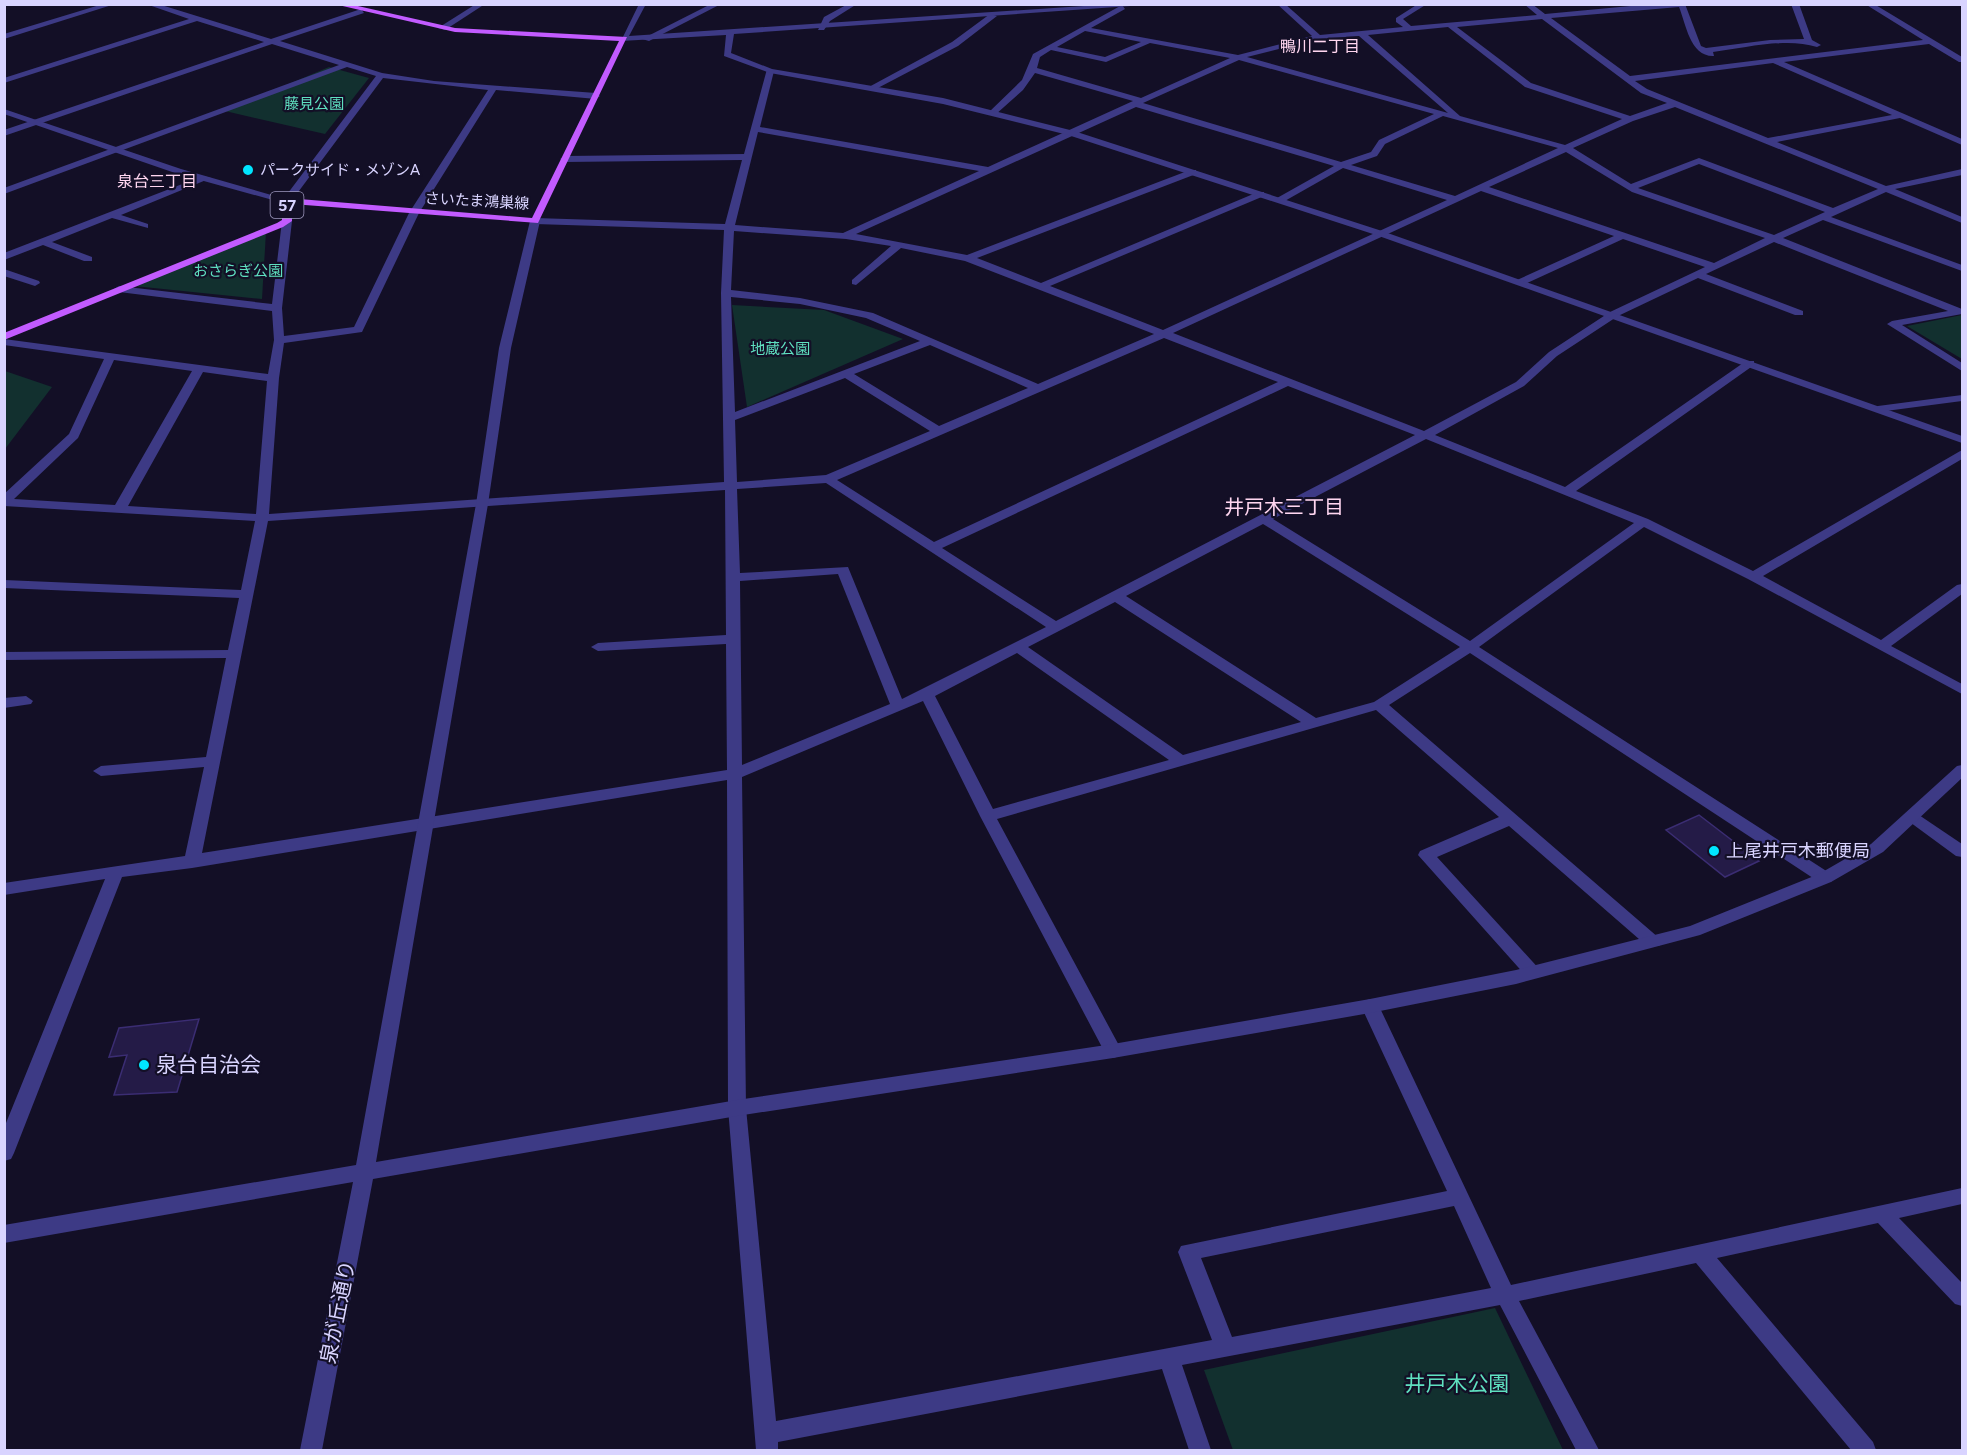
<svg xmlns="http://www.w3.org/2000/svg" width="1967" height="1455" font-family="Figtree,'Noto Sans JP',sans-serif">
  <rect width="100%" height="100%" fill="#130f26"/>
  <g fill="#12302f">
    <polygon points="329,67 369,78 325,134 225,111"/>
    <polygon points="266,232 262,299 134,286"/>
    <polygon points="732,305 824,310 903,339 747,407"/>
    <polygon points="1962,315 1962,359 1907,326"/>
    <polygon points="5,371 52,387 5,449 4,371"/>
    <polygon points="1495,1308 1563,1450 1233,1450 1204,1370"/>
  </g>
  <g fill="#241b47" stroke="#3b2d73" stroke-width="1.5">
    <polygon points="1699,815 1759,861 1725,877 1666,830"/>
    <polygon points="199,1019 177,1092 114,1095 127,1055 109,1057 119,1028"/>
  </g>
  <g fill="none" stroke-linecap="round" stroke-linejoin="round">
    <g fill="#3d3a85" fill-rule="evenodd">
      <polygon points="103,4 115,4 4,39 4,34"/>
      <path d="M146,4H158L271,39L361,9L364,13L280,41L382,73L434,81L596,93L600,96L596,99L496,90L419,213L362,332L284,343L279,378L269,514L724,482L721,293L724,230L535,224L530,221L535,218L725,224L742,160L565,162L560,159L565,156L744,154L767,69L774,71L760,127L988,167L1133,101L1035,73L1023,90L995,115L988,113L1022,80L1033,54L1122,5L1125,9L1091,28L1238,55L1312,36L1277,4H1285L1320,35L1403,27L1396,22V18L1418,4H1427L1403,19L1411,26L1537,15L1524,4H1532L1545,14L1652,4H1685L1701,46L1706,48L1770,40L1804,39L1791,4H1799L1812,40L1821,45L1817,47C1786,37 1746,48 1713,52L1714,56C1690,57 1686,24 1679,7L1551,18L1630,76L1923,40L1865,4H1874L1962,57V62H1959L1929,44L1784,62L1962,139V145L1900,118L1777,142L1886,186L1962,169V175L1895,189L1962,217V223L1886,192L1831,217L1962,265V271L1823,220L1783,238L1962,309V314L1902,325L1962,363V371L1887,324L1892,321L1948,311L1774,242L1706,274L1803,311V315H1795L1698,278L1618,316L1557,356L1524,386L1435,435L1565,487L1746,361H1754V365L1576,491L1648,519L1753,571L1962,450V459L1763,576L1881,640L1957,585L1962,584V594L1891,646L1962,684V694L1748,579L1644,527L1479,647L1831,874L1833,878L1831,882H1819L1470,653L1389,705L1659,938L1662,942L1659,946H1647L1509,826L1437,857L1542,972L1539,977L1533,978L1527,977L1418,855L1420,851L1499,817L1376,710L997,819L1122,1051L1120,1056L1113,1058L1106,1056L1104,1051L980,816L923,701L742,777L746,1108L776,1421L1212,1340L1178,1252L1181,1246L1447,1191L1361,1006L1364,1001L1370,999L1376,1001L1379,1006L1511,1285L1962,1188V1204L1899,1218L1962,1283V1306L1955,1304L1878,1223L1717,1258L1873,1442L1876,1450H1851L1696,1263L1519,1301L1599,1450H1576L1500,1305L1182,1365L1211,1450H1189L1162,1369L778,1442V1450H756L728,1108L727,780L192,868L122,877L14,1153L11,1159L4,1161V1128L105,879L4,895V883L185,856L204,767L101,776L93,771L101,766L206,757L226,658L4,660V652L228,650L239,598L4,588V580L241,590L255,521L4,506V494L69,434L104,359L4,345V339L268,374L274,340L272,311L119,292L114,289L119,286L272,304L282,221L287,218L292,221L282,308L284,336L354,327L409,213L488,90L383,78L290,203L287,204L282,201L376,76L347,67L4,194V188L339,65L272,44L4,136V130L264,42L197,21L4,83V78L189,19ZM1542,19L1641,93L1667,103L1630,116L1531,83L1457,27ZM1448,27L1525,87L1622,119L1565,145L1460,116L1368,35ZM1085,31L1141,42L1105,57L1057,47ZM1359,36L1448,113L1247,57L1318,39ZM1150,43L1230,58L1141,98L1037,68L1040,57L1051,50L1106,62ZM1239,60L1434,114L1379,140L1371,152L1341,162L1143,103ZM1773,63L1892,115L1768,138L1647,89L1635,81ZM1136,107L1334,166L1277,198V202H1283L1343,168L1447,200L1163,330L1050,286L1264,196V192H1258L1041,283L977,258L1196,174V170H1190L967,255L856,234ZM1675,107L1878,189L1833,208L1699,158L1631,184L1573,148L1633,121ZM1443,116L1558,148L1455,196L1351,165L1377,156L1385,144ZM758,132L979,171L843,233L735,225ZM1566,152L1632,192L1765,238L1714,263L1489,187ZM1699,164L1825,212L1774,235L1638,188ZM1481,191L1614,236L1517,280V284H1525L1623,239L1705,267L1610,312L1549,352L1516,382L1424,431L1173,333ZM734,231L846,239L891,246L852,280V284L856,285L901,248L965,261L1154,334L1038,384L873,313L800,298L731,290ZM731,297L800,304L866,318L920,341L735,412ZM1164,338L1278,382L934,542L837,480ZM930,345L1028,388L939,426L854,374ZM114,360L192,371L115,505L14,499L78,438ZM203,372L267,381L256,514L128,506ZM845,378L930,431L826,475L737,482L735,420ZM1288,386L1415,435L1056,621L942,548ZM1426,439L1634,523L1470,641L1273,519ZM826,483L1046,627L902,699L848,567L740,573L737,489ZM725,490L726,635L598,643L591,647L598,651L726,644L727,770L202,853L268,521ZM1263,524L1460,647L1374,702L1316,718L1126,596ZM838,574L890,704L742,765L740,581ZM1115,602L1301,722L1183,755L1028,647ZM1017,653L1169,760L993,809L935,696ZM1454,1206L1491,1288L1232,1337L1201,1258Z"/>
      <polygon points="476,4 485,4 445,30 438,28"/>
      <polygon points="711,4 721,4 649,41 642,39"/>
      <polygon points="848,4 857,4 830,21 824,30 818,30 824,17"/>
      <polygon points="990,14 997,16 958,46 874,90 867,88 952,42"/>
      <polygon points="203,176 211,178 121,215 148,224 148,228 112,218 52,242 92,257 92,261 84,261 43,245 4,260 4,253"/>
      <polygon points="4,269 39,281 40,283 35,286 4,276"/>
      <polygon points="1962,395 1962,401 1878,412 1872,409 1878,406"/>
      <polygon points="26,696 33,701 31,704 4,708 4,698"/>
      <polygon points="1913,811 1962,844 1962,857 1956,856 1907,820 1905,816"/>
    </g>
    <g fill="#3d3a85" fill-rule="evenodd">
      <polygon points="639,4 646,4 629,36 1114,4 1159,4 734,34 731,53 772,69 943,98 1074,131 1382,231 1962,436 1962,443 1376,235 1068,135 943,104 770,73 724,56 726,35 621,41"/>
      <polygon points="4,109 181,169 292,201 287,204 175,173 4,114"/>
      <polygon points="535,218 540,221 511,348 488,504 376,1162 737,1100 1113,1044 1370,999 1516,970 1690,926 1819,874 1871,844 1957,766 1962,765 1962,778 1883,852 1831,882 1700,935 1516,984 1370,1013 1113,1058 737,1116 373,1179 322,1450 300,1450 353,1182 4,1243 4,1225 356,1165 476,504 499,348 530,221"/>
    </g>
    <polygon fill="#c25bff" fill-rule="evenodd" points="334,4 349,4 455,28 627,37 538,223 292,204 292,221 283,227 4,340 4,333 277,223 282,220 282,201 287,198 532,218 619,41 455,32"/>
  </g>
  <g fill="#00e5ff" stroke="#130f26" stroke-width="2">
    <circle cx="248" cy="170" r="6"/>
    <circle cx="1714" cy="851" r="6"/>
    <circle cx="144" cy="1065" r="6"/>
  </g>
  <g text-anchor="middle" stroke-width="4.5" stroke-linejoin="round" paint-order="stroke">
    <g font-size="15" fill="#5fe0c0" stroke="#130f26">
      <text x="314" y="109">藤見公園</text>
      <text x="238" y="276">おさらぎ公園</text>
      <text x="780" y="354">地蔵公園</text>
    </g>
    <g font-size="15" fill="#d9d4ff" stroke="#130f26" text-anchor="start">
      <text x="260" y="175">パークサイド・メゾンA</text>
    </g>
    <g font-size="15" fill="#d9d4ff" stroke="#130f26">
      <text transform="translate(477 201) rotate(3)" y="5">さいたま鴻巣線</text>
    </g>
    <g font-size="16" fill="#ffd6f0" stroke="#130f26">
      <text x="1320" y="52">鴨川二丁目</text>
      <text x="157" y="187">泉台三丁目</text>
    </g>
    <rect fill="#130f26" stroke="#9e99be" stroke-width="1.5" x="270.5" y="192" width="33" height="26" rx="4.5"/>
    <g font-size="16" font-weight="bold" fill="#d9d4ff">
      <text x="287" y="211">57</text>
    </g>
    <g font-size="18" fill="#d9d4ff" stroke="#130f26" text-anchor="start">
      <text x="1726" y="857">上尾井戸木郵便局</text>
    </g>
    <g font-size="20" fill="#ffd6f0" stroke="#130f26">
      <text x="1284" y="514">井戸木三丁目</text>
    </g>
    <g font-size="21" fill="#d9d4ff" stroke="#130f26" text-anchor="start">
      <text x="156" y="1072">泉台自治会</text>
    </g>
    <g font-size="21" fill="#d9d4ff" stroke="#130f26">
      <text transform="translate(338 1312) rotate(-79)" y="7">泉が丘通り</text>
    </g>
    <g font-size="21" fill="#5fe0c0" stroke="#130f26">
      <text x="1457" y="1391">井戸木公園</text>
    </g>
  </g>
  <rect width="1967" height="1455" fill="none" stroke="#d9d4ff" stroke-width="12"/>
</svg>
